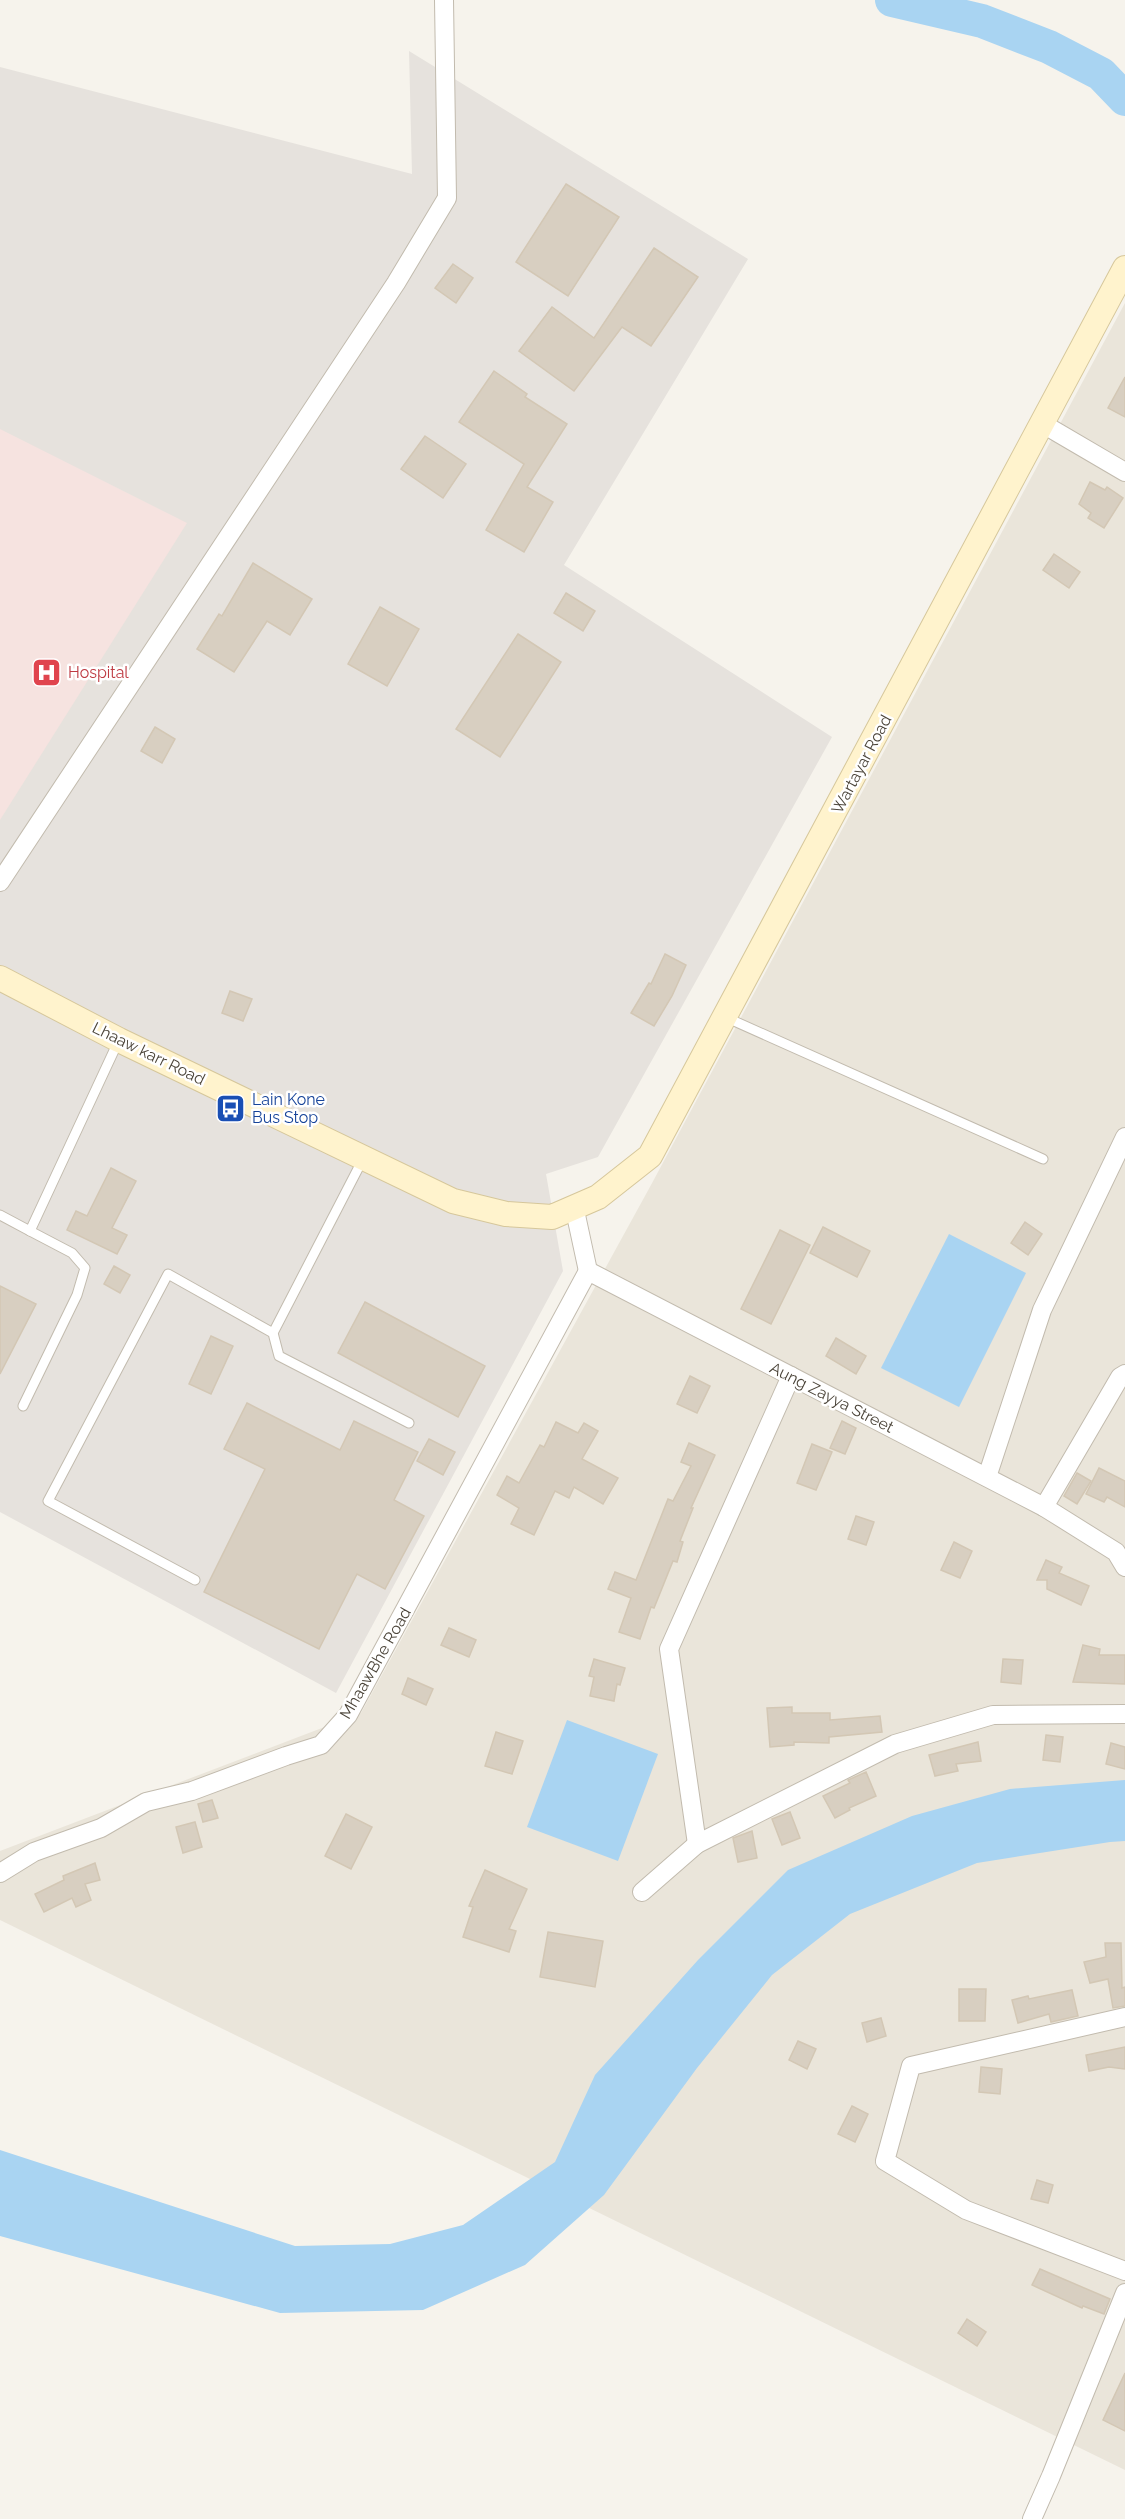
<svg xmlns="http://www.w3.org/2000/svg" width="1125" height="2519" font-family="Raleway,sans-serif">
  <rect width="100%" height="100%" fill="#f6f3ec"/>
  <polygon fill="#eae5da" points="1125,303 1125,2470 0,1920 0,1851 361,1713 651,1185"/>
  <polygon fill="#e6e2dd" points="409,51 748,259 564,565 832,737 598,1157 546,1174 563,1271 336,1693 0,1512 0,67 412,174"/>
  <polygon fill="#f6e3e0" points="0,429 187,523 0,820"/>
  <g fill="#a9d4f2">
    <polygon points="949,1234 1026,1273 959,1407 881,1368"/>
    <polygon points="567,1720 658,1754 618,1861 527,1827"/>
    <polygon points="1125,1780 1125,1841 1110,1842 977,1863 850,1914 772,1975 697,2068 604,2195 525,2265 423,2310 280,2313 0,2236 0,2150 295,2246 390,2244 463,2225 555,2162 595,2075 698,1960 788,1870 912,1816 1010,1789"/>
  </g>
  <g fill="none" stroke-linecap="round" stroke-linejoin="round">
    <polyline stroke="#a9d4f2" stroke-width="34" points="892,0 982,21 1049,47 1101,74 1125,99"/>
  </g>
  <g fill="#d8cfc1" stroke="#d3c7b4" stroke-width="1.5">
    <polygon points="566,184 619,217 568,296 516,262"/>
    <polygon points="654,248 698,277 651,346 622,327 574,391 519,351 552,307 594,338"/>
    <polygon points="453,264 473,278 456,303 435,288"/>
    <polygon points="494,371 527,394 525,397 567,424 527,487 553,502 524,552 486,530 524,464 459,422"/>
    <polygon points="1125,377 1125,417 1108,408"/>
    <polygon points="425,436 466,464 443,498 401,469"/>
    <polygon points="1090,482 1105,490 1107,487 1123,498 1104,528 1088,518 1091,513 1079,504"/>
    <polygon points="1054,554 1080,572 1069,588 1043,570"/>
    <polygon points="253,563 312,599 290,635 267,621 234,672 197,649 219,614 222,616"/>
    <polygon points="566,593 595,611 583,631 554,613"/>
    <polygon points="380,607 419,629 387,686 348,664"/>
    <polygon points="518,634 561,662 500,757 456,729"/>
    <polygon points="155,727 175,739 162,763 141,751"/>
    <polygon points="665,954 686,965 672,996 654,1026 631,1013 649,983 651,984"/>
    <polygon points="230,991 252,999 243,1021 222,1013"/>
    <polygon points="111,1168 136,1181 112,1228 127,1235 117,1254 67,1230 76,1211 87,1216"/>
    <polygon points="1025,1222 1042,1234 1028,1255 1011,1243"/>
    <polygon points="823,1227 870,1251 857,1277 810,1253"/>
    <polygon points="780,1230 810,1245 771,1324 741,1309"/>
    <polygon points="114,1266 130,1275 120,1293 104,1284"/>
    <polygon points="0,1286 36,1304 0,1374"/>
    <polygon points="365,1302 485,1366 458,1417 338,1353"/>
    <polygon points="211,1336 233,1346 211,1394 189,1384"/>
    <polygon points="836,1338 866,1356 856,1374 826,1356"/>
    <polygon points="690,1376 710,1386 697,1413 677,1404"/>
    <polygon points="247,1403 340,1450 354,1421 418,1452 394,1500 424,1516 385,1589 357,1574 319,1649 204,1592 265,1469 224,1449"/>
    <polygon points="842,1421 856,1428 845,1454 830,1448"/>
    <polygon points="556,1422 578,1433 584,1423 598,1431 582,1459 618,1478 603,1504 574,1487 569,1498 555,1491 534,1535 511,1524 519,1508 497,1495 507,1476 519,1483 540,1445 544,1447"/>
    <polygon points="429,1439 455,1452 443,1475 417,1461"/>
    <polygon points="689,1443 715,1455 691,1508 693,1508 680,1541 683,1542 677,1562 673,1561 654,1608 651,1607 640,1639 619,1632 631,1598 608,1589 615,1572 636,1580 668,1499 673,1501 691,1466 681,1462"/>
    <polygon points="812,1444 832,1452 816,1490 797,1483"/>
    <polygon points="1099,1468 1125,1481 1125,1507 1107,1497 1104,1502 1086,1494"/>
    <polygon points="1077,1473 1091,1481 1077,1504 1064,1496"/>
    <polygon points="856,1516 874,1522 866,1545 848,1539"/>
    <polygon points="954,1542 972,1551 960,1578 941,1570"/>
    <polygon points="1046,1560 1062,1567 1059,1573 1089,1586 1081,1605 1047,1589 1047,1580 1037,1580"/>
    <polygon points="449,1628 476,1640 469,1657 441,1645"/>
    <polygon points="1083,1645 1100,1649 1099,1655 1125,1655 1125,1684 1073,1682"/>
    <polygon points="594,1659 625,1668 620,1685 617,1684 614,1701 590,1696 594,1677 589,1676"/>
    <polygon points="1003,1659 1023,1660 1021,1684 1001,1682"/>
    <polygon points="408,1678 433,1689 426,1705 402,1694"/>
    <polygon points="792,1707 792,1713 830,1713 830,1720 880,1716 882,1732 829,1737 829,1743 794,1742 794,1745 770,1747 767,1708"/>
    <polygon points="496,1732 523,1741 512,1774 485,1766"/>
    <polygon points="1046,1735 1063,1737 1060,1762 1043,1760"/>
    <polygon points="978,1742 981,1761 956,1764 958,1771 935,1776 929,1755"/>
    <polygon points="1111,1743 1125,1747 1125,1769 1106,1764"/>
    <polygon points="866,1772 876,1796 849,1808 850,1810 835,1818 823,1796 850,1783 848,1780"/>
    <polygon points="212,1800 218,1818 203,1822 198,1804"/>
    <polygon points="790,1812 800,1838 782,1845 772,1819"/>
    <polygon points="346,1814 372,1827 351,1869 325,1856"/>
    <polygon points="195,1822 202,1847 183,1853 176,1827"/>
    <polygon points="752,1831 757,1858 738,1862 733,1838"/>
    <polygon points="95,1863 100,1880 85,1884 91,1900 76,1907 72,1898 44,1912 35,1894 64,1880 63,1876"/>
    <polygon points="485,1870 527,1889 509,1929 516,1931 509,1952 463,1937 473,1907 469,1906"/>
    <polygon points="548,1932 603,1941 595,1987 540,1977"/>
    <polygon points="1105,1943 1121,1943 1122,1988 1125,1987 1125,2006 1113,2008 1108,1979 1090,1983 1084,1962 1106,1957"/>
    <polygon points="959,1989 986,1989 985,2021 959,2021"/>
    <polygon points="1072,1990 1078,2016 1051,2022 1049,2014 1018,2023 1012,2000 1028,1996 1029,1999"/>
    <polygon points="881,2018 886,2036 867,2042 862,2023"/>
    <polygon points="798,2041 816,2049 807,2069 789,2060"/>
    <polygon points="1125,2047 1125,2069 1109,2067 1089,2071 1086,2055"/>
    <polygon points="981,2067 1002,2069 1000,2094 979,2092"/>
    <polygon points="852,2106 868,2114 855,2142 838,2134"/>
    <polygon points="1037,2180 1053,2185 1048,2203 1031,2199"/>
    <polygon points="1040,2269 1110,2299 1104,2314 1083,2306 1082,2308 1032,2285"/>
    <polygon points="967,2319 986,2332 977,2346 958,2333"/>
    <polygon points="1125,2373 1125,2431 1103,2420"/>
  </g>
  <g fill="none" stroke-linecap="round" stroke-linejoin="round">
    <defs>
      <g id="lane">
        <polyline points="725,1017 1043,1159"/>
        <polyline points="0,1215 30,1231 118,1042"/>
        <polyline points="273,1333 363,1159"/>
        <polyline points="23,1406 77,1295 85,1268 72,1253 30,1231"/>
        <polyline points="195,1580 48,1501 168,1274 273,1333 279,1356 409,1423"/>
      </g>
      <g id="street">
        <polyline points="1043,424 1125,472"/>
        <polyline points="0,882 396,283 447,198 444,0"/>
        <polyline points="574,1206 588,1271 1044,1507 1116,1552 1125,1567"/>
        <polyline points="987,1477 1042,1310 1125,1137"/>
        <polyline points="1044,1507 1120,1377 1125,1374"/>
        <polyline points="697,1844 669,1649 791,1376"/>
        <polyline points="0,1873 34,1852 101,1828 146,1802 192,1791 286,1756 321,1745 348,1715 588,1271"/>
        <polyline points="642,1892 697,1844 895,1744 993,1715 1125,1714"/>
        <polyline points="1125,2017 911,2066 885,2161 966,2210 1125,2271"/>
        <polyline points="1032,2519 1051,2476 1125,2293"/>
      </g>
      <polyline id="secondary" points="0,978 119,1040 453,1201 506,1214 552,1217 598,1197 650,1156 1125,268"/>
    </defs>
    <use href="#lane" stroke="#c2bbae" stroke-width="11"/>
    <use href="#street" stroke="#c2bbae" stroke-width="20"/>
    <use href="#secondary" stroke="#d6c79b" stroke-width="26"/>
    <use href="#lane" stroke="#fff" stroke-width="9"/>
    <use href="#street" stroke="#fff" stroke-width="18"/>
    <use href="#secondary" stroke="#fff3cd" stroke-width="24"/>
  </g>
  <defs>
    <symbol id="hospital-square" viewBox="-11 -11 22 22"><rect x="-9" y="-9" width="18" height="18" rx="4" fill="#e0444e" stroke="#fff"/><path d="M-5-5h3v3.5h4V-5h3V5h-3V1.5h-4V5h-3Z" fill="#fff"/></symbol>
    <symbol id="bus-square" viewBox="-11 -11 22 22"><rect x="-9" y="-9" width="18" height="18" rx="4" fill="#1a4fb4" stroke="#fff"/><path d="M-5-6H5V4H4V6H2V4H-2V6H-4V4H-5ZM-3.5-4V0h7V-4ZM-3.5 1.2v1.5H-2V1.2ZM2 1.2v1.5H3.5V1.2Z" fill="#fff"/></symbol>
  </defs>
  <g fill-rule="evenodd">
    <use href="#hospital-square" x="30" y="656" width="33" height="33"/>
    <use href="#bus-square" x="214" y="1092" width="33" height="33"/>
  </g>
  <g text-anchor="middle" stroke-width="5" stroke-linejoin="round" paint-order="stroke">
    <g font-size="16" fill="#be3a42" stroke="#fff" text-anchor="start">
      <text x="68" y="678">Hospital</text>
    </g>
    <g font-size="16" fill="#4b4439" stroke="#fff">
      <text transform="translate(861 764) rotate(-62)" y="6">Wartayar Road</text>
      <text transform="translate(149 1053) rotate(26)" y="6">Lhaaw karr Road</text>
      <text transform="translate(832 1397) rotate(27)" y="6">Aung Zayya Street</text>
      <text transform="translate(375 1663) rotate(-60)" y="6">MhaawBhe Road</text>
    </g>
    <g font-size="16" fill="#164399" stroke="#fff" text-anchor="start">
      <text x="252" y="1105">Lain Kone<tspan x="252" dy="18">Bus Stop</tspan></text>
    </g>
  </g>
</svg>
